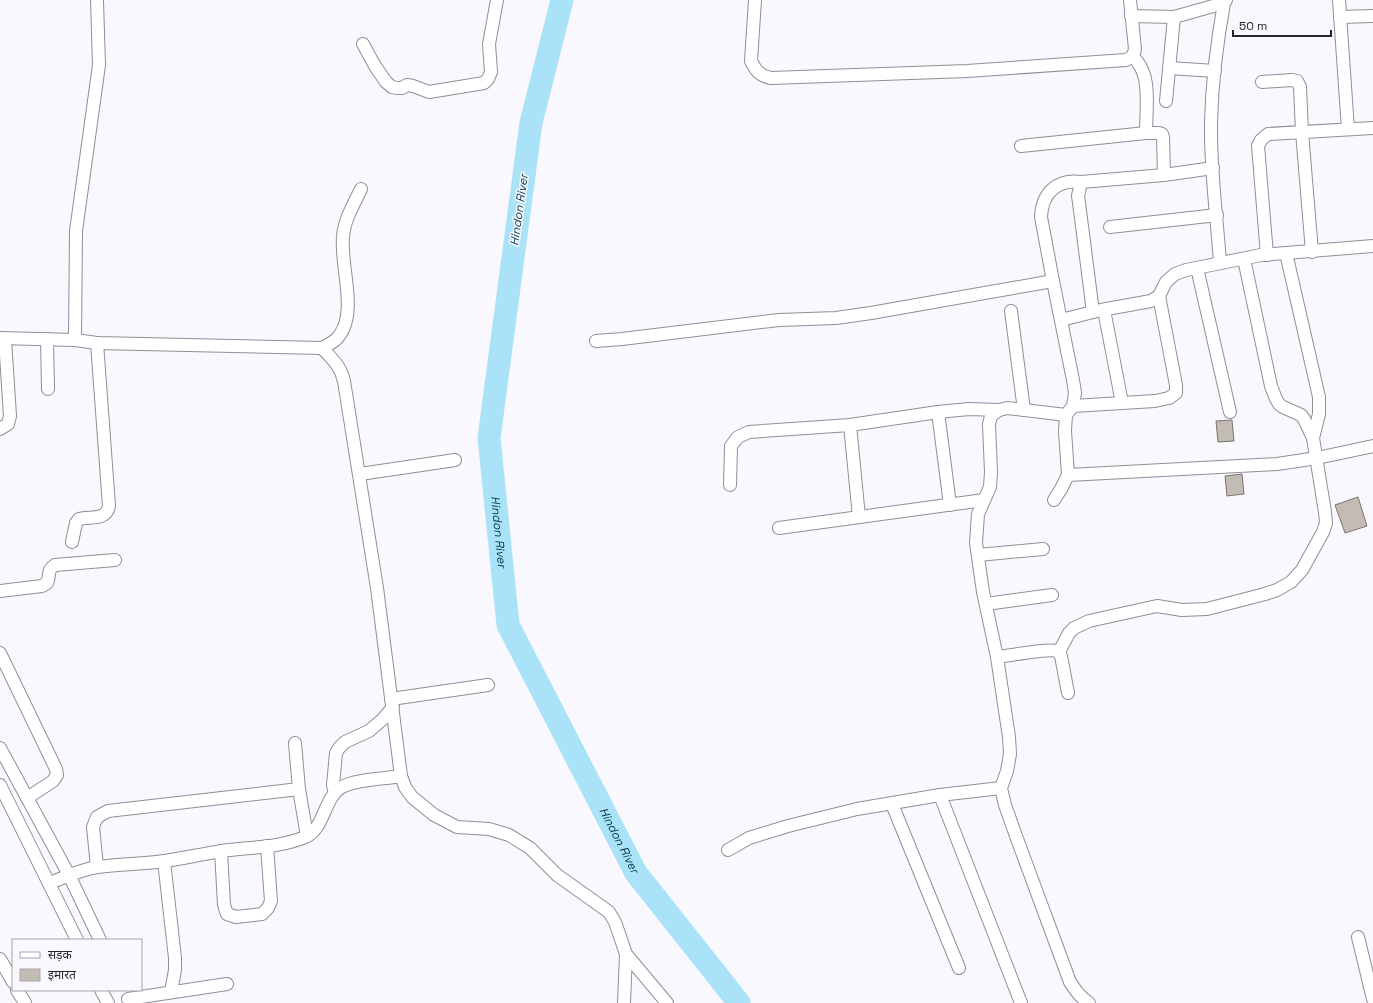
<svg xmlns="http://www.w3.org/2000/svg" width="1373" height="1003" font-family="'Space Grotesk','Noto Sans Devanagari',sans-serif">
  <rect width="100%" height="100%" fill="#f9f8fe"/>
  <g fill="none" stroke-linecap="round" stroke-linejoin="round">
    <path stroke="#aae3f8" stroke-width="23" id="s1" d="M562,0L531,123L489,438L508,625L636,873L739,1003"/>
  </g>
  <g fill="#c3bcb4" stroke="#7b746d">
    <polygon points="1232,420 1234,441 1218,442 1216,421"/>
    <polygon points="1242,474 1244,494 1227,496 1225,476"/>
    <polygon points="1358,497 1367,526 1345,533 1335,505"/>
  </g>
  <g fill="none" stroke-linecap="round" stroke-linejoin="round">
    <defs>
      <g id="street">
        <path d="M755,0L751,61C756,71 760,76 771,78L967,71L1126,60L1133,56L1135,49L1130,0"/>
        <polyline points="1339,0 1348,129"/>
        <polyline points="1131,16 1174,17"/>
        <polyline points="1340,17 1373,16"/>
        <polyline points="363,44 375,66 386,82 392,87 397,88 402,88 407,85 413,86 429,92 484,83 488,79 491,72 489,44 497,0"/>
        <path d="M1133,56C1138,62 1142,68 1144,75C1149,90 1146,116 1146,133"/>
        <polyline points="1169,68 1215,71"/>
        <polyline points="1262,82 1292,80 1297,81 1300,87 1302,132 1312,252"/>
        <polyline points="1166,101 1174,17 1224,3"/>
        <polyline points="1021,146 1146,133 1159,133 1162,134 1163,137 1164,175"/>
        <polyline points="1081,182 1078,196 1079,203 1093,312"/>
        <polyline points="1110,227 1217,215"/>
        <polyline points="1267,255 1258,146 1261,140 1268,134 1373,128"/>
        <polyline points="1244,259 1271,386 1276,399 1279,404 1283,407 1301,415 1304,419 1313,438"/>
        <path d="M1220,263C1217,217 1210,169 1211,122C1212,83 1217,42 1224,3L1226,0"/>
        <polyline points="1197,268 1230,412"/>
        <polyline points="1053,281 1073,380 1075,393 1073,406 1066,415 1065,431 1068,475 1061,489 1054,500"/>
        <polyline points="1104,310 1122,403"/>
        <polyline points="1011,311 1024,410"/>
        <polyline points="1061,320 1101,310 1151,301 1159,296 1166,282 1175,274 1186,270 1261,255 1373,246"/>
        <path d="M0,338L75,340L97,343L322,348C328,345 335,342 339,336C358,312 340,265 343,237C344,220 354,204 361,189"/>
        <polyline points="47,339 48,389"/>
        <polyline points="75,340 76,231 99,65 97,0"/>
        <path d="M596,341L622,339L779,320L836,318L871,313L1053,281L1041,217C1042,192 1058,179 1081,182L1164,175L1213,168"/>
        <path d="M322,348C333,360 340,365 344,381L377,588L401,776L405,787L412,797L434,815L457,827L489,829L509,835L530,848L557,875L609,912L615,922L626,954L667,1003"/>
        <polyline points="1073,406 1155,401 1169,398 1176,393 1176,385 1159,296"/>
        <polyline points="938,412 950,505"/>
        <path d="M1066,415L1007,408L999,410L991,416L989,424L991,472L990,487L978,514L976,543L983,592L997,657L1009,737L1010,754L1007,771L1001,788L1005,805L1016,836L1070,982C1076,991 1080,997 1089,1003"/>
        <polyline points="850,425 859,517"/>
        <polyline points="0,429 8,424 10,416 5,339"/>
        <polyline points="360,474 455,460"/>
        <polyline points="1068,475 1277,464 1317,458 1373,446"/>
        <polyline points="730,485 731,446 738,437 749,432 850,425 938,412 969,409 999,410"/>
        <polyline points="779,528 984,500"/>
        <path d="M72,542L76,523L79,519C91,516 106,521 109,506L97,343"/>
        <polyline points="978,555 1043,549"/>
        <path d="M0,591L42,586L47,583C51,574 46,571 55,565L115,560"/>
        <polyline points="986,604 1052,595"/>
        <polyline points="1059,652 1069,633 1074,628 1089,621 1157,606 1182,610 1207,609 1265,594 1277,590 1291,582 1302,570 1323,532 1326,523 1325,512 1313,438 1319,414 1319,397 1286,253"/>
        <polyline points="0,653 56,769 57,775 53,781 27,798"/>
        <path d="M997,657C1008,656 1049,648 1057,651C1059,652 1059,654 1061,656L1068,693"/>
        <polyline points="391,699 488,685"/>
        <polyline points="295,743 299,789 307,836"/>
        <polyline points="0,748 69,875 100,940"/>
        <polyline points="0,785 77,940"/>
        <polyline points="335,793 333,785 336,753 339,748 345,742 369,731 383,719 393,707"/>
        <polyline points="940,795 1021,1003"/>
        <polyline points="892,804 959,968"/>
        <polyline points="728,850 749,838 788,826 857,809 940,795 1001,788"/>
        <polyline points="221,851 224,905 227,914 236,917 262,914 268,908 271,901 267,846"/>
        <polyline points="164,861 175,958 175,970 171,992"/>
        <polyline points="97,867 93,827 97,817 108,811 299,789"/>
        <path d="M50,883C65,877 82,869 98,867C120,864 143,864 165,861C184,858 203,854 222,851C249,847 279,848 305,837C325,829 324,796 342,787C356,779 385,779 401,776"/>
        <polyline points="1358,937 1373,999"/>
        <polyline points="0,959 13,982"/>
        <polyline points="17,990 25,1003"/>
        <polyline points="101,990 108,1003"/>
        <polyline points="128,999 227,984"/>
        <polyline points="624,1003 626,954"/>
      </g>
    </defs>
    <use href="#street" stroke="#908e97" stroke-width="14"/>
    <use href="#street" stroke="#fff" stroke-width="12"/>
  </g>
  <g text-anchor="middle" stroke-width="3" stroke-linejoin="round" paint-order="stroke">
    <g font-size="12" font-style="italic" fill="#083c4b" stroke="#f9f8fe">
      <text transform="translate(519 210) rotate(-82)" y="4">Hindon River</text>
      <text dy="4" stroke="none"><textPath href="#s1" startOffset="539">Hindon River</textPath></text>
      <text dy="4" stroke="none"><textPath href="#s1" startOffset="875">Hindon River</textPath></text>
    </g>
  </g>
  <rect x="12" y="939" width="130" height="52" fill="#f9f8fe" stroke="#a5a4a9"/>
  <rect x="20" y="952" width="20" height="6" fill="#ffffff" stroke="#a5a4a9"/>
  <text x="48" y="959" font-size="12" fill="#262529">सड़क</text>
  <rect x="20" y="969" width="20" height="12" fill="#c3bcb4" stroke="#a5a4a9"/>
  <text x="48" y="979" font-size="12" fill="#262529">इमारत</text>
  <path d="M1233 30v6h98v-6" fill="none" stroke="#262529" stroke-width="2"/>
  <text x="1239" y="30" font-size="12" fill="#262529" stroke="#f9f8fe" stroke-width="3" paint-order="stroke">50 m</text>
</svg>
